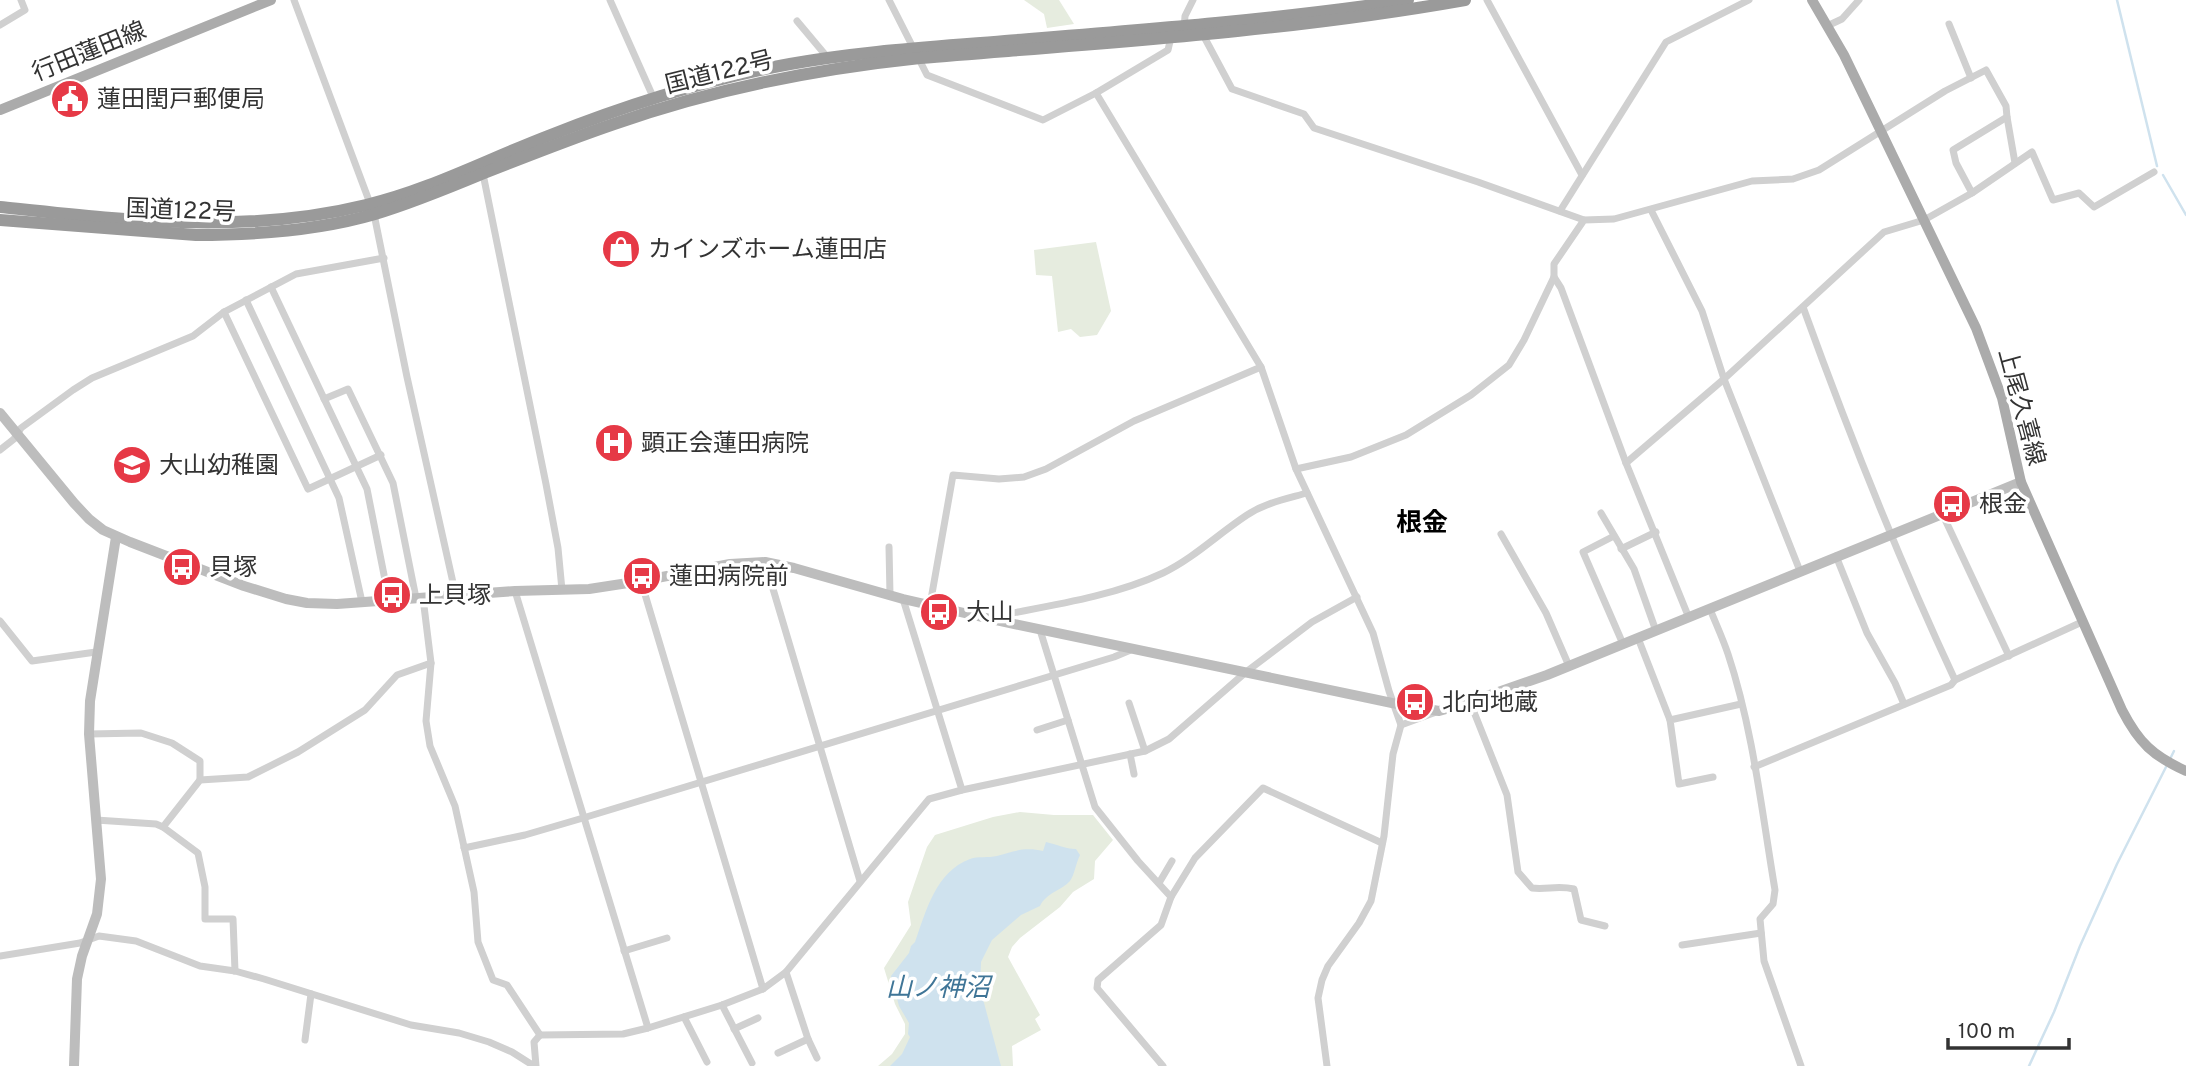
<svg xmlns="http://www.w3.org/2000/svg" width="2186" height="1066" font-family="Overpass,'Noto Sans JP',sans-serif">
  <rect width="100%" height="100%" fill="#fff"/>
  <g fill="#e6ecdf">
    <polygon points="1024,0 1059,0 1074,24 1047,28 1044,14"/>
    <polygon points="1096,242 1111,311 1097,335 1080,337 1071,329 1058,332 1052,276 1036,275 1034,250"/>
    <polygon points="1020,812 1054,815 1093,815 1113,840 1095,861 1094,879 1073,892 1060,907 1020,938 1012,947 1008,957 1040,1015 1035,1019 1041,1030 1012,1046 1013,1066 878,1066 892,1054 905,1034 905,1024 895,1004 884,968 911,925 908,902 927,847 935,835 993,817"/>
  </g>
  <path fill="#cfe2ee" d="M1046,842C1056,844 1065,849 1076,849L1080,855C1076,863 1074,876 1070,881C1062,890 1046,893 1040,906L1021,915L992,940L981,962L980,988L1001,1066H890L902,1054L910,1037L908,1034L909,1023L899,1006L891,976L909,953L911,946L915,942C926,912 935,872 970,859C978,856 988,858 997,856C1013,851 1026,847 1043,851Z"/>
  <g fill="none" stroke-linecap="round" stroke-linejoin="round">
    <g stroke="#cfe2ee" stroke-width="2.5">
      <polyline points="2117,0 2157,166"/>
      <polyline points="2163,175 2186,215"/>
      <polyline points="2169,761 2174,751"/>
      <polyline points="2029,1066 2054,1012 2080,946 2117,864 2166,767"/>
    </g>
    <g stroke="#d0d0d0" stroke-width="7">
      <polyline points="294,0 374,214 407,377 456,596"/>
      <polyline points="610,0 654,99"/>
      <polyline points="889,0 927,75 1043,120 1096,93 1261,367 1296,469 1373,633 1389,691 1401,725 1393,754 1384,836 1371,901 1359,923 1328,966 1322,980 1318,998 1327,1066"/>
      <polyline points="1487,0 1582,175"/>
      <polyline points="797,21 828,58"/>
      <polyline points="1949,24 1971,78"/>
      <polyline points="0,25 25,10 21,0"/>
      <polyline points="1827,26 1842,19 1859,0"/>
      <polyline points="1184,29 1185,16 1193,0"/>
      <polyline points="1201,31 1232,89 1304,114 1314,128 1478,182 1584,220"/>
      <polyline points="1096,93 1168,50 1171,37"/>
      <polyline points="2007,117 2015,163"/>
      <polyline points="483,174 546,484 558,548 562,590"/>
      <polyline points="1651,210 1702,311 1724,379 1800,571"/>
      <polyline points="1560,211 1666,42 1749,0"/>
      <polyline points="1554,277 1561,288 1626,463 1689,618"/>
      <polyline points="271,287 367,489 389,600"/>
      <polyline points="246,300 339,498 362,602"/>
      <path d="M1803,307C1849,434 1898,558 1955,680"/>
      <polyline points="224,312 308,489 381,455"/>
      <polyline points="324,399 348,389 393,483 416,598"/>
      <polyline points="0,450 14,439 21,428 73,390 92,378 193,336 224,312 296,274 384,258"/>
      <polyline points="1626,463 1724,379 1884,232 1924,220 1972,193 2032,152 2053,200 2079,193 2094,207 2154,172"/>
      <polyline points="1296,469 1351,457 1406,435 1471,395 1509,365 1524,340 1554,277 1554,264 1584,220 1614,219 1752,181 1793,179 1819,170 1945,91 1986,70 2006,106 2007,117 1953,150 1956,163 1972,193"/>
      <polyline points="1601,513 1634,569 1656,631"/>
      <polyline points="1942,513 2009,656"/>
      <polyline points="1501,534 1546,613 1569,666"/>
      <polyline points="1614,536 1583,552 1623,644"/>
      <polyline points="889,547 890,595"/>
      <polyline points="1621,549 1656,532"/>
      <polyline points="1836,556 1867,633 1895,683 1904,704"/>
      <polyline points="765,562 860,881"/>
      <polyline points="641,581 763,989"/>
      <polyline points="515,591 648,1028"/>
      <polyline points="423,598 431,663 426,721 430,746 455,806 474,892 478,942 493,980 507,985 540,1035"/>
      <polyline points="903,599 962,790"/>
      <polyline points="930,605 953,475 999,479 1024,477 1046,469 1134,421 1261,367"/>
      <path d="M1710,609C1716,624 1723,639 1728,654C1753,729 1762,813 1775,890L1773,904L1760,919L1764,961L1801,1066"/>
      <path d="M995,620L1002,615C1054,605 1114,596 1163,573C1194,558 1218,534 1247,515C1265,503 1286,499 1307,493"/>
      <polyline points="0,621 32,661 96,652"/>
      <polyline points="1040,630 1095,807 1138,861 1171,897"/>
      <polyline points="1638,638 1670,720"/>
      <path d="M1470,702L1507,795L1518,872L1532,888C1547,890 1557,885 1574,889L1581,920L1605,926"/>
      <polyline points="1129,703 1145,751"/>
      <polyline points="1401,725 1439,711"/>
      <polyline points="1037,730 1068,720"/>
      <polyline points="89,734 141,733 172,743 200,761 200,780"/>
      <polyline points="1130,754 1134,774"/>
      <polyline points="1754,767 1951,685 1955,680 2082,622"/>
      <polyline points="1713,777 1679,784 1670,720 1741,704"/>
      <polyline points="96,820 156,824 163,827 200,780 248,777 298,752 365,710 397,675 431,663"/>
      <polyline points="163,827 198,853 205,887 205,919 233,919 235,971"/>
      <polyline points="464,848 525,835 583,818 1114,657 1133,649"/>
      <polyline points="1159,883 1172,861"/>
      <polyline points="1682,945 1761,933"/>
      <polyline points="624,951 667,938"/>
      <polyline points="0,956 80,943 99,936 136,941 200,966 235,971 264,979 411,1025 459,1033 489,1042 512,1052 534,1066"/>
      <polyline points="786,972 808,1039 817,1058"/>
      <polyline points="722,1005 752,1063"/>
      <polyline points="684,1017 707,1062"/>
      <polyline points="734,1029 758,1018"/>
      <polyline points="540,1035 623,1034 648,1028 722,1005 763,989 786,972 929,799 962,790 1145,751 1169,739 1246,672 1312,622 1357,597"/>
      <polyline points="305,1040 311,994"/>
      <polyline points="778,1053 808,1039"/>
      <polyline points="536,1066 534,1042 540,1035"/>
      <polyline points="1163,1066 1097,988 1098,980 1161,925 1171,897 1195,858 1263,788 1382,843"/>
    </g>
    <g stroke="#bdbdbd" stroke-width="10">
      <polyline points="0,413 74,503 89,519 103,530 130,542 244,586 286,599 307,603 337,604 515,591 589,589 641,581 730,564 765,562 794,568 903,599 995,620 1392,703 1439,711 1461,705 1547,675 2021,482"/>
      <polyline points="74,1066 77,979 82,956 97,914 101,879 89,734 90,701 116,537"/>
    </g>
    <g stroke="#ababab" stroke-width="10">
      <path d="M1812,0L1844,55L1976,328L2002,398L2021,482L2122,710C2139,743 2153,756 2186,771"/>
      <polyline points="0,110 271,0"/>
    </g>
    <g stroke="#9a9a9a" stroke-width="12">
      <path d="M0,207C123,220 244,235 366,205C429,190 488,159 548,136C626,105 707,79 790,64C861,51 934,47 1005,41C1140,30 1274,20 1408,0"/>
      <path d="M0,220L196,235C256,235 317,231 375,214C412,203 448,188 484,173C527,156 570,139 614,124C713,89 815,69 920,58C1102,43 1285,32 1465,0"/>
    </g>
  </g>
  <defs>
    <symbol id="civic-disc" viewBox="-11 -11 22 22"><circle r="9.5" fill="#e63946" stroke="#fff"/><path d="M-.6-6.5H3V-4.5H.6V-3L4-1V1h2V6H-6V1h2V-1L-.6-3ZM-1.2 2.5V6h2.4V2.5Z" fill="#fff"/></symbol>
    <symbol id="shop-disc" viewBox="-11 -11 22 22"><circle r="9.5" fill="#e63946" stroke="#fff"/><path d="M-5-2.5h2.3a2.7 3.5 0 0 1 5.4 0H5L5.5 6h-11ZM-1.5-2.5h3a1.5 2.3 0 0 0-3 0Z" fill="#fff"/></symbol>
    <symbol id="hospital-disc" viewBox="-11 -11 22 22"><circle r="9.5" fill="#e63946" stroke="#fff"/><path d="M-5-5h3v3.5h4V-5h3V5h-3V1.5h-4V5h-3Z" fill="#fff"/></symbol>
    <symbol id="school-disc" viewBox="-11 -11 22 22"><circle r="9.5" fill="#e63946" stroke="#fff"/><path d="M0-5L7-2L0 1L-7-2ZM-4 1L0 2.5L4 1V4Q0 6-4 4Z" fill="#fff"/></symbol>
    <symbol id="bus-disc" viewBox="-11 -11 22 22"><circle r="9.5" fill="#e63946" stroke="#fff"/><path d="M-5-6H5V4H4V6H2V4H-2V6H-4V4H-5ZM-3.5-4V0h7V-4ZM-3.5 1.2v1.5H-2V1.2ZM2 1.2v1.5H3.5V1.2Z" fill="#fff"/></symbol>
  </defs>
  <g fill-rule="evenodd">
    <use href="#civic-disc" x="48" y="77" width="44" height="44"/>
    <use href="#shop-disc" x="599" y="227" width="44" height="44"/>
    <use href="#hospital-disc" x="592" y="421" width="44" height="44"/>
    <use href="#school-disc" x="110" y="443" width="44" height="44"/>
    <use href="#bus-disc" x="1930" y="482" width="44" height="44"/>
    <use href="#bus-disc" x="160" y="545" width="44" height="44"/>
    <use href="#bus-disc" x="620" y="554" width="44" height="44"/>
    <use href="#bus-disc" x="370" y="573" width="44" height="44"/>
    <use href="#bus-disc" x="917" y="590" width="44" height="44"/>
    <use href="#bus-disc" x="1393" y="680" width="44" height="44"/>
  </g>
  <g text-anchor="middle" stroke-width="7" stroke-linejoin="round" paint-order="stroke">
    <g font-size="24" fill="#333" stroke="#fff">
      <text transform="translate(89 51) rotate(-22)" y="8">行田蓮田線</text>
      <text transform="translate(719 72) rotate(-14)" y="8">国道122号</text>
      <text transform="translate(181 210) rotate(2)" y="8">国道122号</text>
      <text transform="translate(2022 407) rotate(75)" y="8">上尾久喜線</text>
    </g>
    <g font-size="24" fill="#333" stroke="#fff" text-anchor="start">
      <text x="97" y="107">蓮田閏戸郵便局</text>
      <text x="648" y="257">カインズホーム蓮田店</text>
      <text x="641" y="451">顕正会蓮田病院</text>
      <text x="159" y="473">大山幼稚園</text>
      <text x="1979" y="512">根金</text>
      <text x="209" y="575">貝塚</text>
      <text x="669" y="584">蓮田病院前</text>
      <text x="419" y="603">上貝塚</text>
      <text x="966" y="620">大山</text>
      <text x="1442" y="710">北向地蔵</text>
    </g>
    <g font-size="26" font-weight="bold" fill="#000" stroke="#fff">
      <text x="1422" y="531">根金</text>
    </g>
    <g font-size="26" font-style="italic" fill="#3f7597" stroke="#fff">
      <text x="938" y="996">山ノ神沼</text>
    </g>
  </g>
  <path d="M1948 1038v10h121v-10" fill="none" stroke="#333333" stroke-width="3.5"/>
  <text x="1958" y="1038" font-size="21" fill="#333333" stroke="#ffffff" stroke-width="5" paint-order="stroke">100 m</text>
</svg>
